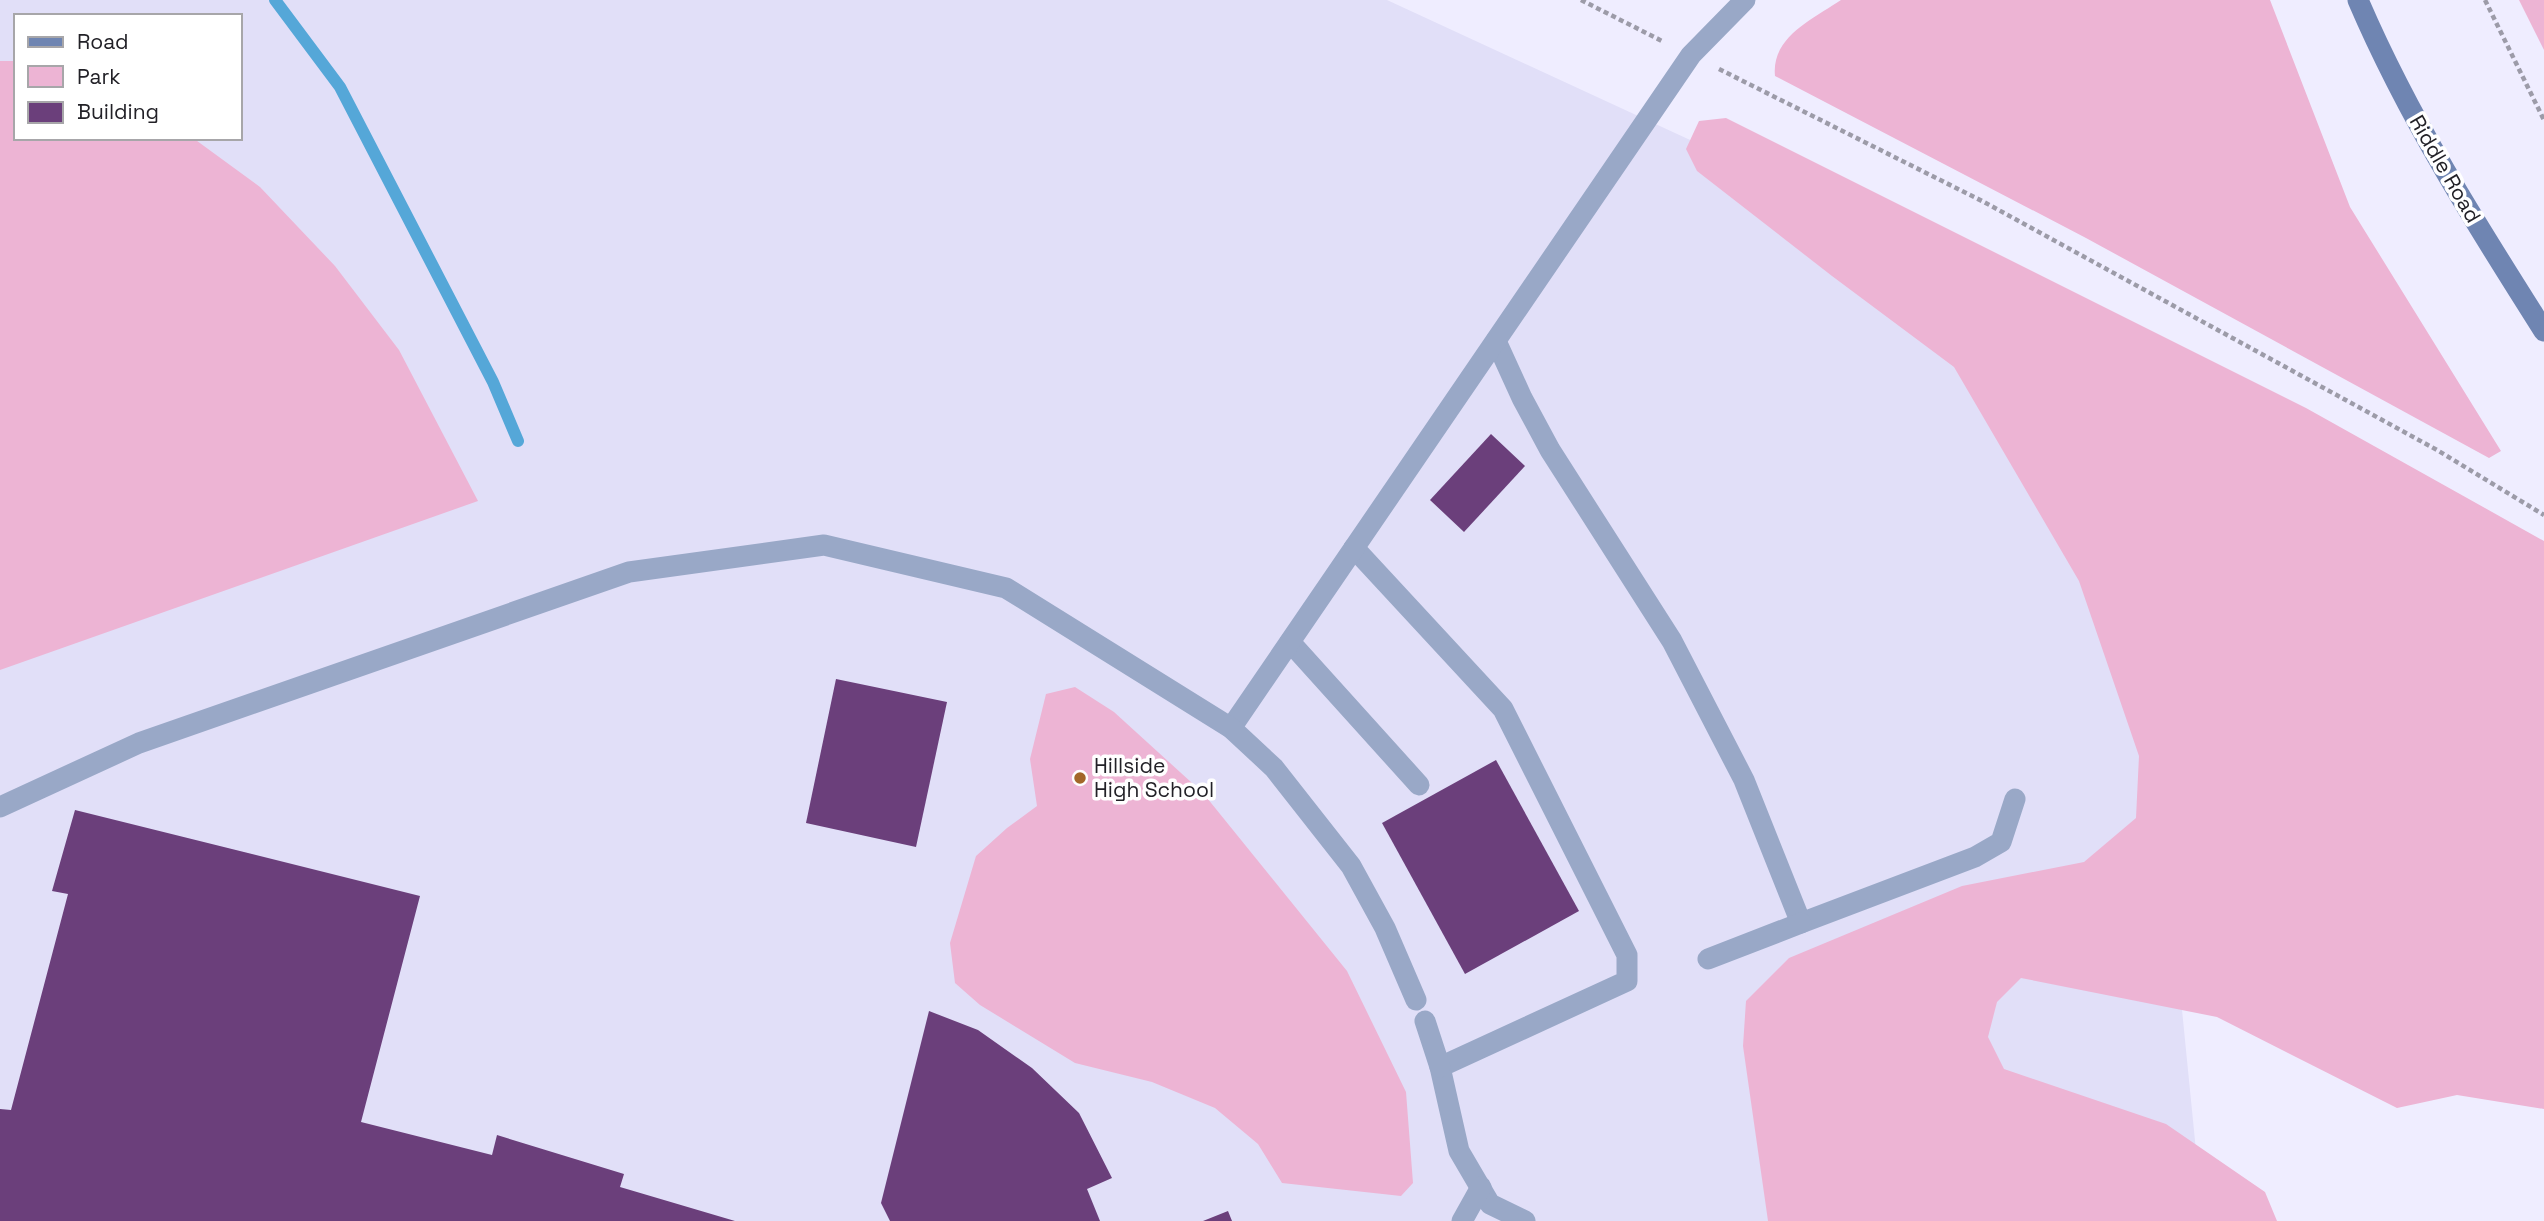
<svg xmlns="http://www.w3.org/2000/svg" width="2544" height="1221" font-family="'Space Grotesk',sans-serif">
  <rect width="100%" height="100%" fill="#efedff"/>
  <path fill="#e1dff8" fill-rule="evenodd" d="M0,0H1387L2115,336L2203,1221H0ZM16,16H240V138H16Z"/>
  <g fill="#edb4d4">
    <path d="M1841,0H2270L2350,207L2501,451L2489,458L2086,238L1775,76C1771,37 1813,19 1841,0Z"/>
    <polygon points="2519,0 2544,0 2544,50"/>
    <polygon points="0,61 16,61 16,138 193,138 260,187 335,266 399,350 478,501 0,670"/>
    <polygon points="1726,118 2306,408 2544,541 2544,1109 2457,1095 2397,1108 2217,1017 2021,978 1997,1002 1988,1037 2004,1069 2166,1124 2265,1192 2277,1221 1768,1221 1743,1046 1746,1001 1789,958 1962,886 2084,862 2136,818 2139,756 2079,581 1954,367 1832,276 1697,171 1686,149 1699,121"/>
    <polygon points="1075,687 1114,712 1203,793 1347,971 1406,1092 1413,1183 1401,1196 1282,1183 1258,1144 1215,1108 1152,1082 1075,1063 980,1005 955,983 950,943 976,856 1007,828 1037,806 1030,759 1046,694"/>
  </g>
  <g fill="none" stroke-linecap="round" stroke-linejoin="round">
    <polyline stroke="#55a7d8" stroke-width="12" points="275,0 340,87 493,382 518,441"/>
  </g>
  <g fill="#6b3f7b">
    <polygon points="1491,434 1525,466 1464,532 1430,500"/>
    <polygon points="836,679 947,702 916,847 806,823"/>
    <polygon points="1496,760 1579,911 1465,974 1382,823"/>
    <polygon points="75,810 420,896 361,1122 492,1155 497,1135 624,1174 620,1187 735,1221 0,1221 0,1109 11,1110 68,894 52,891"/>
    <polygon points="929,1011 978,1030 1032,1068 1079,1113 1112,1178 1087,1189 1100,1221 890,1221 881,1203"/>
    <polygon points="1228,1211 1232,1221 1203,1221"/>
  </g>
  <g fill="none" stroke-linecap="round" stroke-linejoin="round">
    <g stroke="#9c9ba8" stroke-width="4.5" stroke-dasharray="5 3.5" stroke-linecap="butt">
      <polyline points="1581,0 1664,42"/>
      <polyline points="2485,0 2544,120"/>
      <polyline points="1719,69 1984,202 2437,450 2544,515"/>
    </g>
    <g stroke="#99a8c7" stroke-width="21">
      <polyline points="1496,341 1522,398 1550,450 1672,641 1744,780 1801,923 1975,857 2001,842 2015,799"/>
      <polyline points="1354,548 1503,709 1627,955 1627,981 1440,1067 1459,1151 1490,1204 1525,1221"/>
      <polyline points="1290,642 1419,785"/>
      <polyline points="1231,728 1691,55 1745,0"/>
      <polyline points="0,807 139,743 629,572 824,545 1006,588 1231,728 1274,768 1351,866 1385,928 1416,1000"/>
      <polyline points="1708,959 1801,923"/>
      <polyline points="1425,1021 1440,1067"/>
      <polyline points="1462,1221 1481,1187"/>
    </g>
    <path stroke="#6f85b2" stroke-width="21" d="M2358,0C2408,117 2476,224 2544,331"/>
  </g>
  <circle fill="#a36729" stroke="#fff" stroke-width="2.5" cx="1080" cy="778" r="7"/>
  <g text-anchor="middle" stroke-width="7" stroke-linejoin="round" paint-order="stroke">
    <g font-size="21" fill="#222127" stroke="#fff">
      <text transform="translate(2445 169) rotate(60)" y="7">Riddle Road</text>
    </g>
    <g font-size="21" fill="#222127" stroke="#fff" text-anchor="start">
      <text x="1094" y="773">Hillside<tspan x="1094" dy="24">High School</tspan></text>
    </g>
  </g>
  <rect x="14" y="14" width="228" height="126" fill="#ffffff" stroke="#a7a6a9" stroke-width="2"/>
  <rect x="28" y="37" width="35" height="10" fill="#6f85b2" stroke="#a7a6a9" stroke-width="2"/>
  <text x="77" y="49" font-size="21" fill="#222127">Road</text>
  <rect x="28" y="66" width="35" height="21" fill="#edb4d4" stroke="#a7a6a9" stroke-width="2"/>
  <text x="77" y="84" font-size="21" fill="#222127">Park</text>
  <rect x="28" y="102" width="35" height="21" fill="#6b3f7b" stroke="#a7a6a9" stroke-width="2"/>
  <text x="77" y="119" font-size="21" fill="#222127">Building</text>
</svg>
